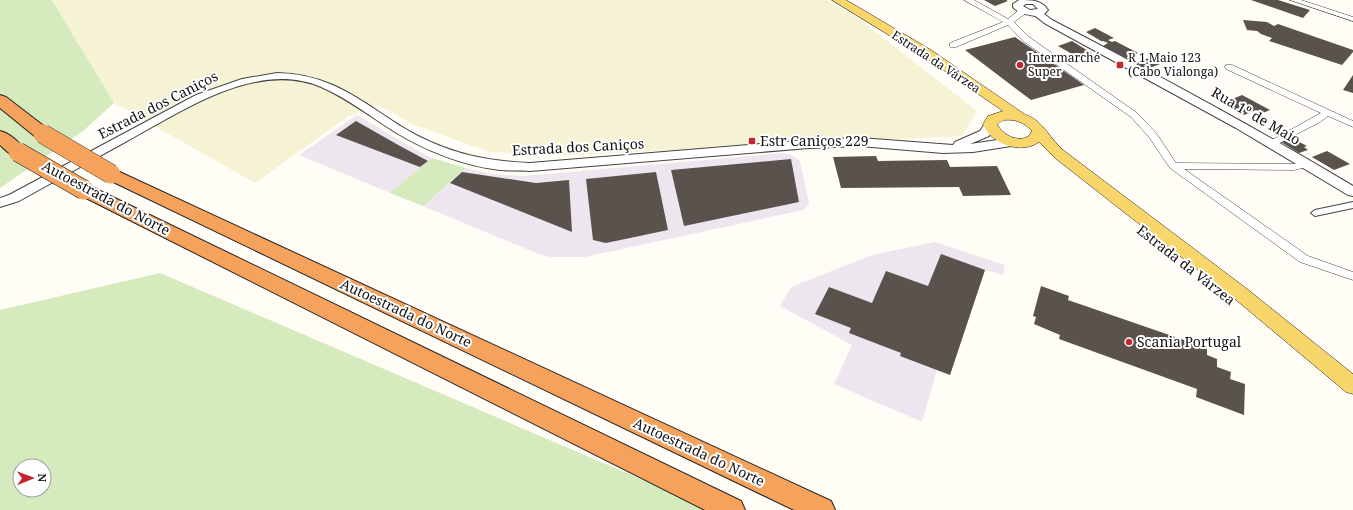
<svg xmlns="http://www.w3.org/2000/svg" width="1353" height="510" font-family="'Noto Serif',serif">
  <rect width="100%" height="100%" fill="#fffdf5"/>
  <g fill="#eee6ef">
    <polygon points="357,115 404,143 432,158 390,193 299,155"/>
    <polygon points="783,153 792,155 800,161 809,203 808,206 803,210 585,257 551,257 541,255 423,206 466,168 490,174 524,176"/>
    <polygon points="935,242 1005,265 1003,275 985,270 950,375 937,370 922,422 834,384 852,345 780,306 791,287 872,255"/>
  </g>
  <polygon fill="#f6f3d4" points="52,0 827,0 860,20 977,111 962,136 575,155 489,152 415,125 378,105 347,117 255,183 114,103"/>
  <g fill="#d5ebbd" fill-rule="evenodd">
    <polygon points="0,0 52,0 114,103 83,131 0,188"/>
    <polygon points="432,158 466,168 423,206 390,193"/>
    <path d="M160,273L713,510H0V310ZM20,466H44V490H20Z"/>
  </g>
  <g fill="#5a524d">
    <polygon points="984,0 1006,0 1008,1 995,6"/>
    <polygon points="1251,0 1278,0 1310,10 1303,18"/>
    <polygon points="1243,20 1267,22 1274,26 1278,24 1353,50 1353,52 1342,65 1269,41 1272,38 1261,34 1257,31 1247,30"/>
    <polygon points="1095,28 1114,38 1108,40 1112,42 1115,41 1138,53 1126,58 1103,46 1108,43 1103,41 1101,41 1086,32"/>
    <polygon points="1015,37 1077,80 1084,85 1031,100 965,50"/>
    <polygon points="1072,41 1093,54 1079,58 1058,46"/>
    <polygon points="1149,58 1160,64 1147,69 1136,63"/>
    <polygon points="1353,75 1353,93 1343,90"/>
    <polygon points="1242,95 1270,110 1263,113 1256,110 1244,115 1223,103"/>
    <polygon points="356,121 400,146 428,161 420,167 336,135"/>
    <polygon points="1292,138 1307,146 1304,147 1308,150 1299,153 1281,142"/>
    <polygon points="1327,151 1350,164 1334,170 1312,157"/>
    <polygon points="876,156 878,161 947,160 950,167 997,166 1011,195 963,196 959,187 841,188 833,157"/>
    <polygon points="791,159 799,202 684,226 671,170"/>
    <polygon points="462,172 536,183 569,180 572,232 450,183"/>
    <polygon points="656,172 668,230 606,243 593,240 586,179"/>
    <polygon points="941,254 985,270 950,375 900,356 901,353 849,333 851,328 815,314 829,287 872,303 886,271 928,286"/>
    <polygon points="1041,286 1069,296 1068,300 1207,348 1207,355 1217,359 1217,367 1231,372 1230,379 1245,384 1244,415 1196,397 1197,389 1059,339 1060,335 1034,324 1036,317 1033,316"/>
  </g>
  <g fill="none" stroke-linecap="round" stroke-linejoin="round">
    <defs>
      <polygon id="pedestrian" points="1353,202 1353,208 1315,216 1311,213 1315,210"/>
      <g id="minor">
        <polygon points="964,0 974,0 1008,19 1020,9 1026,9 1026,13 1014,22 1029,37 1137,113 1156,133 1176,163 1294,164 1308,161 1311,162 1313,164 1311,166 1294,170 1184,169 1308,256 1353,272 1353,280 1300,262 1170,168 1149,137 1131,117 1023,41 1008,25 956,47 950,47 950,43 1003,22"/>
        <polygon points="1290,0 1301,0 1353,17 1353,21"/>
        <polygon points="1226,65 1232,65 1353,121 1353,127 1328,116 1320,122 1276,145 1270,145 1268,143 1270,141 1321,113 1226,69 1225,67"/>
      </g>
      <g id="tertiary">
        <path d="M1019,0C1031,0 1042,0 1048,10L1044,14L1052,20C1154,73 1255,127 1353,186V196L1348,195L1236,128L1046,24C1042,22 1038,17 1035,16C1026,14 1019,14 1013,7V4ZM1026,4H1033L1038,9L1030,10L1023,6Z"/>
        <path d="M277,73C338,74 367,108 416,135C455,155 487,161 530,163L809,140L860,138L953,145L955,142L980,131L986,122H994L996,124L989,136L970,144L1011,138L1015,139L1017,142L1015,145L1011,146L973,152L943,153L860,146L809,148L530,171C520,170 510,171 500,170C464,166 426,151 395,132C371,117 347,98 321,87C257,59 181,112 127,141C91,161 55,181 19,201L0,207V198L9,195L196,95L242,79Z"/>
      </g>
      <path id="primary" d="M832,0H846L931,50L1024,114C1043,120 1049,138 1063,150L1247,289L1353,374V394L1346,392L1235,299L1055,158L1039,142C1021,155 991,144 983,124L988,116L1003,111L923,56ZM1004,120C1015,119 1024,122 1032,131L1029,136C1018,143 1002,135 997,124Z"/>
      <g id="motorway">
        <polygon points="0,95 6,97 49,130 51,134 49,138 43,139 37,138 0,108"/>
        <path d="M0,131C10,133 21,144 27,152L24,156C13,159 8,152 0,145Z"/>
        <polygon points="111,168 831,501 835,510 794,510 105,178 102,174 105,170"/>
        <polygon points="84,184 90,186 741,501 745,510 705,510 78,194 75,190 78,186"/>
      </g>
    </defs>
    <use href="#pedestrian" stroke="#444" stroke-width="2"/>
    <use href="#minor" stroke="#444" stroke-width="1"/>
    <use href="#tertiary" stroke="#444" stroke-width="2"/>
    <use href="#primary" stroke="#222" stroke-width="1"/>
    <use href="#motorway" stroke="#222" stroke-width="2"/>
    <use href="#pedestrian" fill="#fff" fill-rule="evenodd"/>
    <use href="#minor" fill="#fff" fill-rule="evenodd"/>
    <use href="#tertiary" fill="#fff" fill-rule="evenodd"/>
    <use href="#primary" fill="#f9d66b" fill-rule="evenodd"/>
    <use href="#motorway" fill="#f5a25d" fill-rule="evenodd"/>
    <defs>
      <g id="motorway-bridge">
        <polyline points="43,134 111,174"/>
        <polyline points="18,152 84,190"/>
      </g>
    </defs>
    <use href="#motorway-bridge" stroke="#222" stroke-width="20" stroke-linecap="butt"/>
    <use href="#motorway-bridge" stroke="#f5a25d" stroke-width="19"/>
  </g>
  <g fill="#c4262e" stroke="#fff" stroke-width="1.5">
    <circle cx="1020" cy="65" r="4"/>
    <rect x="1116" y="61" width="8" height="8" rx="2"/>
    <rect x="748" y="137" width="8" height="8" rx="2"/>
    <circle cx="1129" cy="342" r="4"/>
  </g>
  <g text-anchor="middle" stroke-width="4" stroke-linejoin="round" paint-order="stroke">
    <g font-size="12" fill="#111" stroke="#fff" text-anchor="start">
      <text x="1028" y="62">Intermarché<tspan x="1028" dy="14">Super</tspan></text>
      <text x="1128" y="62">R 1 Maio 123<tspan x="1128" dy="14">(Cabo Vialonga)</tspan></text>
    </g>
    <g font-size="12" fill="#111" stroke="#fff">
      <text transform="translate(936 62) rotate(33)" y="4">Estrada da Várzea</text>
    </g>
    <g font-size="14" fill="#111" stroke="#fff">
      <text transform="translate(158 105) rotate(-27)" y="5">Estrada dos Caniços</text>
      <text transform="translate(1256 116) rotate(30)" y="5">Rua 1º de Maio</text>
      <text transform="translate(578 147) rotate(-3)" y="5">Estrada dos Caniços</text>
      <text transform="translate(106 198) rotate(28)" y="5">Autoestrada do Norte</text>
      <text transform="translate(1186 265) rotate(38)" y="5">Estrada da Várzea</text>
      <text transform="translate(406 313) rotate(25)" y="5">Autoestrada do Norte</text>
      <text transform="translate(699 452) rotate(25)" y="5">Autoestrada do Norte</text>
    </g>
    <g font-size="14" fill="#111" stroke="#fff" text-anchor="start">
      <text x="760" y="146">Estr Caniços 229</text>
      <text x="1137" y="347">Scania Portugal</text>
    </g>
  </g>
  <g transform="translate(32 478) rotate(89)"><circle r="19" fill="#ffffff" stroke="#a0a0a0"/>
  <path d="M0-3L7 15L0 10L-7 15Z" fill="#c4262e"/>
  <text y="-6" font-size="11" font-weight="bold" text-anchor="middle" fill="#111111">N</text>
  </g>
</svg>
